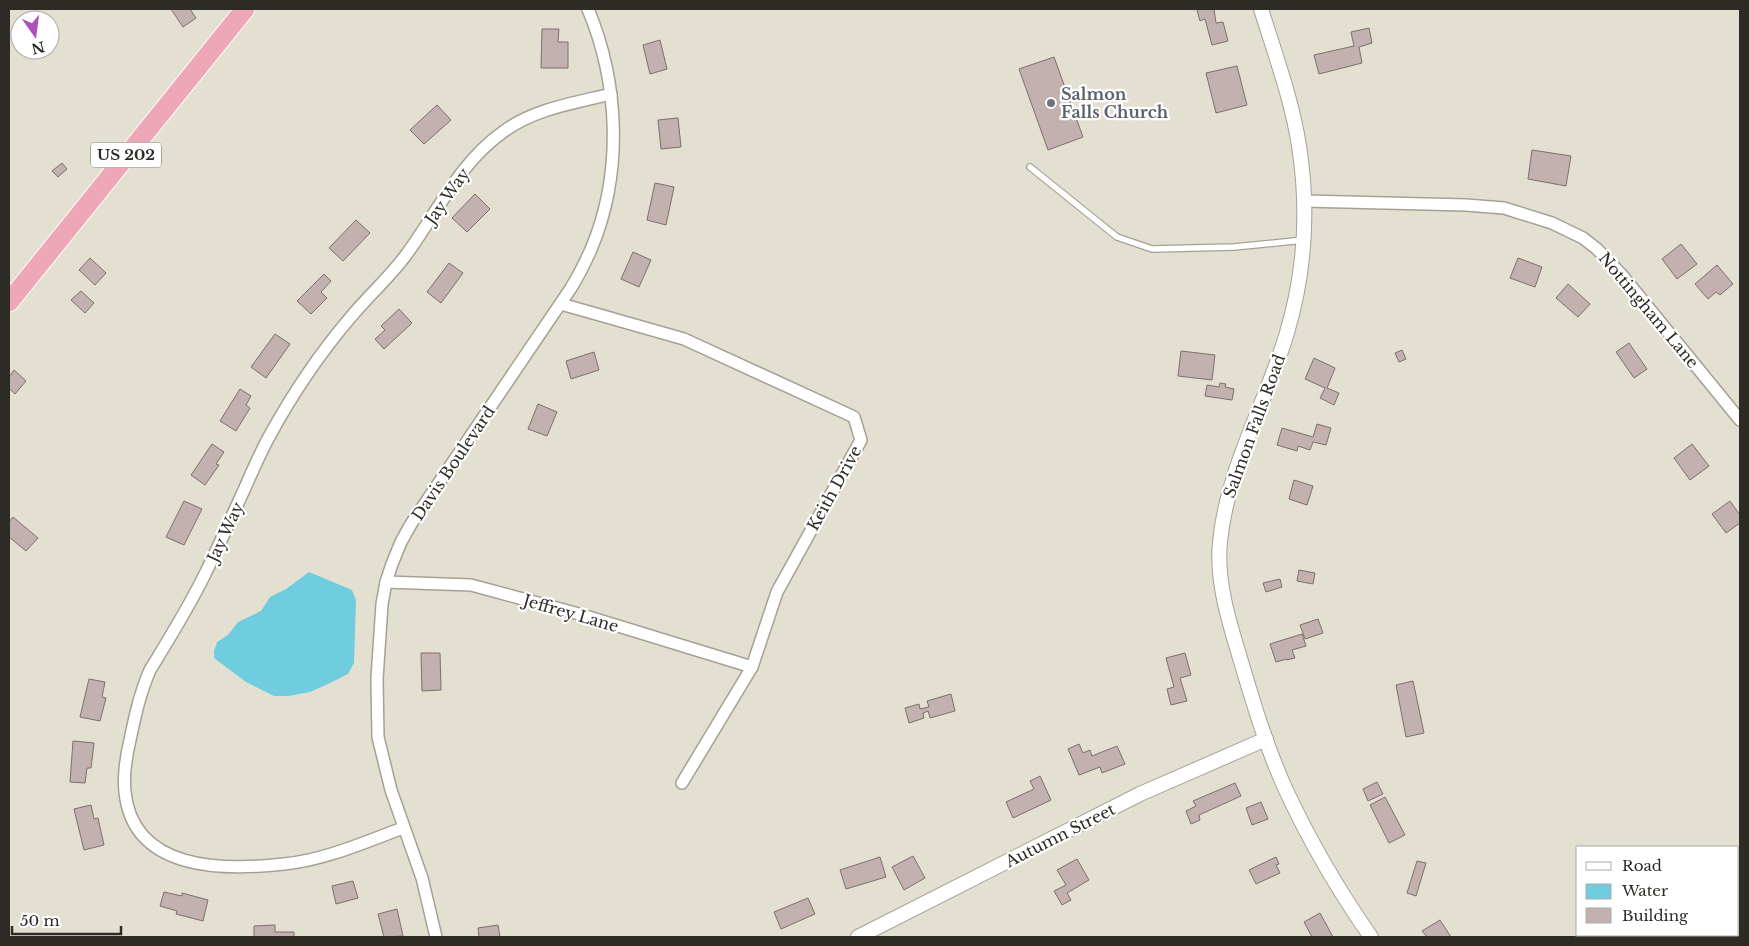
<svg xmlns="http://www.w3.org/2000/svg" width="1749" height="946" font-family="'Libre Baskerville',serif">
  <rect width="100%" height="100%" fill="#e3dfd1"/>
  <polygon fill="#70cddf" points="309,572 352,590 356,600 354,663 348,674 330,683 310,692 288,696 274,696 246,682 214,658 214,651 217,642 228,635 238,622 261,611 270,597 286,589"/>
  <g fill="#c2b1af" stroke="#7e6f6d">
    <polygon points="171,9 190,9 196,18 183,27"/>
    <polygon points="1200,9 1214,9 1216,23 1223,22 1228,41 1212,45 1205,19 1200,21 1197,10"/>
    <polygon points="1369,28 1372,43 1359,47 1362,63 1319,74 1314,55 1354,46 1351,32"/>
    <polygon points="542,29 559,29 558,42 568,42 568,68 541,68"/>
    <polygon points="660,40 667,69 650,74 643,45"/>
    <polygon points="1054,57 1083,137 1048,150 1019,69"/>
    <polygon points="1237,66 1247,105 1216,113 1206,73"/>
    <polygon points="437,105 451,120 424,144 410,130"/>
    <polygon points="678,118 681,147 661,149 658,120"/>
    <polygon points="1532,150 1571,156 1566,186 1528,179"/>
    <polygon points="62,163 67,169 58,177 52,171"/>
    <polygon points="655,183 674,187 666,225 647,220"/>
    <polygon points="475,194 490,209 467,232 452,218"/>
    <polygon points="356,220 370,233 343,261 329,248"/>
    <polygon points="1681,244 1697,264 1677,279 1662,259"/>
    <polygon points="633,252 651,260 639,287 621,279"/>
    <polygon points="90,258 106,273 95,285 79,270"/>
    <polygon points="1518,258 1542,267 1535,287 1510,278"/>
    <polygon points="449,263 463,273 441,303 427,292"/>
    <polygon points="1717,265 1733,284 1720,295 1716,292 1708,299 1695,284"/>
    <polygon points="324,274 331,281 321,292 327,298 311,314 297,301"/>
    <polygon points="1568,284 1590,304 1578,317 1556,298"/>
    <polygon points="81,291 94,303 85,313 71,300"/>
    <polygon points="399,309 412,323 384,349 375,339 385,330 381,326"/>
    <polygon points="275,334 290,344 266,378 251,367"/>
    <polygon points="1629,343 1647,369 1634,378 1616,352"/>
    <polygon points="1402,350 1406,359 1399,362 1395,353"/>
    <polygon points="1181,351 1215,355 1212,380 1178,376"/>
    <polygon points="594,352 599,370 571,379 566,361"/>
    <polygon points="1314,358 1335,368 1327,388 1339,393 1334,405 1320,398 1325,388 1305,379"/>
    <polygon points="14,370 26,381 15,394 9,388 9,377"/>
    <polygon points="1220,383 1226,384 1225,387 1234,389 1232,400 1205,396 1207,385 1219,387"/>
    <polygon points="240,389 251,396 246,405 250,408 236,431 220,421"/>
    <polygon points="538,404 557,412 547,436 528,429"/>
    <polygon points="1317,424 1331,428 1326,445 1313,442 1310,450 1298,446 1297,451 1277,445 1282,428 1313,437"/>
    <polygon points="212,444 224,452 216,464 219,465 205,485 191,475"/>
    <polygon points="1692,444 1709,466 1690,480 1674,458"/>
    <polygon points="1294,480 1313,486 1307,505 1289,499"/>
    <polygon points="184,501 202,509 184,545 166,537"/>
    <polygon points="1730,501 1740,515 1740,523 1726,533 1712,514"/>
    <polygon points="13,517 38,538 26,551 9,537 9,522"/>
    <polygon points="1299,570 1315,573 1313,584 1297,581"/>
    <polygon points="1280,579 1282,587 1266,592 1263,583"/>
    <polygon points="1318,619 1323,633 1305,639 1300,625"/>
    <polygon points="1302,634 1306,646 1292,650 1295,658 1287,660 1287,659 1276,662 1270,644"/>
    <polygon points="421,653 440,653 441,690 422,691"/>
    <polygon points="1185,653 1191,675 1180,678 1187,701 1171,705 1167,689 1174,687 1166,658"/>
    <polygon points="89,679 105,682 102,697 106,698 100,721 80,717"/>
    <polygon points="1413,681 1424,733 1406,737 1396,685"/>
    <polygon points="951,694 955,711 930,718 928,711 923,713 924,718 909,723 905,708 919,704 920,709 929,707 927,701"/>
    <polygon points="73,741 94,743 91,768 87,768 85,783 70,782"/>
    <polygon points="1079,744 1083,753 1090,750 1092,756 1117,746 1125,764 1102,773 1100,767 1079,775 1068,749"/>
    <polygon points="1040,776 1051,800 1013,818 1006,802 1034,789 1030,781"/>
    <polygon points="1377,782 1383,794 1368,801 1363,789"/>
    <polygon points="1235,783 1241,796 1199,815 1200,820 1191,824 1186,811 1196,806 1193,801"/>
    <polygon points="1385,797 1405,835 1389,843 1370,805"/>
    <polygon points="1261,802 1268,819 1252,825 1246,808"/>
    <polygon points="91,805 94,819 98,818 104,845 84,850 74,809"/>
    <polygon points="913,856 925,878 904,890 892,867"/>
    <polygon points="880,857 886,877 846,889 840,870"/>
    <polygon points="1276,857 1279,864 1276,865 1280,873 1256,884 1249,870"/>
    <polygon points="1077,859 1089,880 1067,893 1071,900 1062,905 1054,891 1066,885 1057,870"/>
    <polygon points="1417,861 1426,863 1416,896 1407,893"/>
    <polygon points="353,881 358,898 336,904 332,886"/>
    <polygon points="164,892 182,896 182,893 208,900 203,921 176,914 177,911 160,906"/>
    <polygon points="808,898 815,914 781,929 774,912"/>
    <polygon points="397,909 403,936 384,937 378,914"/>
    <polygon points="1320,913 1333,937 1312,937 1304,922"/>
    <polygon points="1440,920 1451,937 1427,937 1422,931"/>
    <polygon points="275,925 275,932 294,932 294,937 254,937 254,926"/>
    <polygon points="498,925 500,937 479,937 478,928"/>
  </g>
  <g fill="none" stroke-linecap="round" stroke-linejoin="round">
    <defs>
      <polyline id="service" points="1030,167 1117,237 1152,249 1234,247 1304,240"/>
      <g id="minor">
        <polyline points="1305,201 1466,205 1504,208 1552,223 1583,238 1597,249 1621,274 1740,420"/>
        <polyline points="561,304 684,339 854,417 861,440 777,592 752,667 682,783"/>
        <polyline points="386,582 471,585 579,614 752,667"/>
        <path d="M403,828C365,842 325,860 284,864C223,871 133,871 125,792C123,774 126,757 130,740C135,716 140,693 150,670C169,639 189,607 205,574C219,546 231,518 244,490C252,472 260,453 270,435C292,395 321,352 350,318C368,296 389,278 406,255C437,213 459,163 503,132C533,109 575,103 611,94"/>
        <path d="M436,937L422,878L391,790L378,737L377,679L382,604L386,582L392,564L401,542L411,524L571,288C579,275 586,261 592,247C623,172 619,83 588,9"/>
      </g>
      <g id="tertiary">
        <path d="M1261,9C1275,54 1292,100 1299,146C1309,210 1305,274 1286,336C1265,405 1227,469 1220,542C1216,580 1229,622 1240,658C1253,702 1266,746 1285,788C1309,840 1338,890 1371,937"/>
        <polyline points="858,937 1140,794 1266,739"/>
      </g>
      <polyline id="trunk" points="9,302 245,9"/>
    </defs>
    <use href="#service" stroke="#a6a194" stroke-width="8"/>
    <use href="#minor" stroke="#a6a194" stroke-width="14"/>
    <use href="#tertiary" stroke="#a6a194" stroke-width="16"/>
    <use href="#trunk" stroke="#fff" stroke-width="21"/>
    <use href="#service" stroke="#fff" stroke-width="5.5"/>
    <use href="#minor" stroke="#fff" stroke-width="11"/>
    <use href="#tertiary" stroke="#fff" stroke-width="14"/>
    <use href="#trunk" stroke="#eea7b6" stroke-width="19"/>
  </g>
  <circle fill="#6b7280" stroke="#fff" stroke-width="2" cx="1051" cy="103" r="5"/>
  <g text-anchor="middle" stroke-width="4.5" stroke-linejoin="round" paint-order="stroke">
    <rect fill="#fff" stroke="#6c6b67" stroke-width="1" x="91" y="142.5" width="70" height="25" rx="4"/>
    <g font-size="15" font-weight="bold" fill="#2d2b26">
      <text x="126" y="160">US 202</text>
    </g>
    <g font-size="16" font-weight="bold" fill="#5b616d" stroke="#fff" text-anchor="start">
      <text x="1061" y="100">Salmon<tspan x="1061" dy="18">Falls Church</tspan></text>
    </g>
    <g font-size="16" fill="#2d2b26" stroke="#fff">
      <text transform="translate(447 196) rotate(-55)" y="6">Jay Way</text>
      <text transform="translate(1649 310) rotate(50)" y="6">Nottingham Lane</text>
      <text transform="translate(1254 426) rotate(-70)" y="6">Salmon Falls Road</text>
      <text transform="translate(453 463) rotate(-56)" y="6">Davis Boulevard</text>
      <text transform="translate(834 488) rotate(-61)" y="6">Keith Drive</text>
      <text transform="translate(225 532) rotate(-65)" y="6">Jay Way</text>
      <text transform="translate(571 613) rotate(16)" y="6">Jeffrey Lane</text>
      <text transform="translate(1060 835) rotate(-27)" y="6">Autumn Street</text>
    </g>
  </g>
  <rect width="1749" height="946" fill="none" stroke="#2d2b26" stroke-width="20"/>
  <rect x="1576" y="846" width="162" height="90" fill="#ffffff" stroke="#abaaa8"/>
  <rect x="1586" y="862" width="25" height="8" fill="#ffffff" stroke="#abaaa8"/>
  <text x="1622" y="871" font-size="15" fill="#2d2b26">Road</text>
  <rect x="1586" y="884" width="25" height="15" fill="#70cddf" stroke="#abaaa8"/>
  <text x="1622" y="896" font-size="15" fill="#2d2b26">Water</text>
  <rect x="1586" y="908" width="25" height="15" fill="#c2b1af" stroke="#abaaa8"/>
  <text x="1622" y="921" font-size="15" fill="#2d2b26">Building</text>
  <g transform="translate(35 35) rotate(166)"><circle r="24" fill="#ffffff" stroke="#abaaa8"/>
  <path d="M0-4L9 19L0 12L-9 19Z" fill="#ad50ba"/>
  <text y="-8" font-size="14" font-weight="bold" text-anchor="middle" fill="#2d2b26">N</text>
  </g>
  <path d="M12 926v8h109v-8" fill="none" stroke="#2d2b26" stroke-width="2.5"/>
  <text x="20" y="926" font-size="15" fill="#2d2b26" stroke="#ffffff" stroke-width="4" paint-order="stroke">50 m</text>
</svg>
